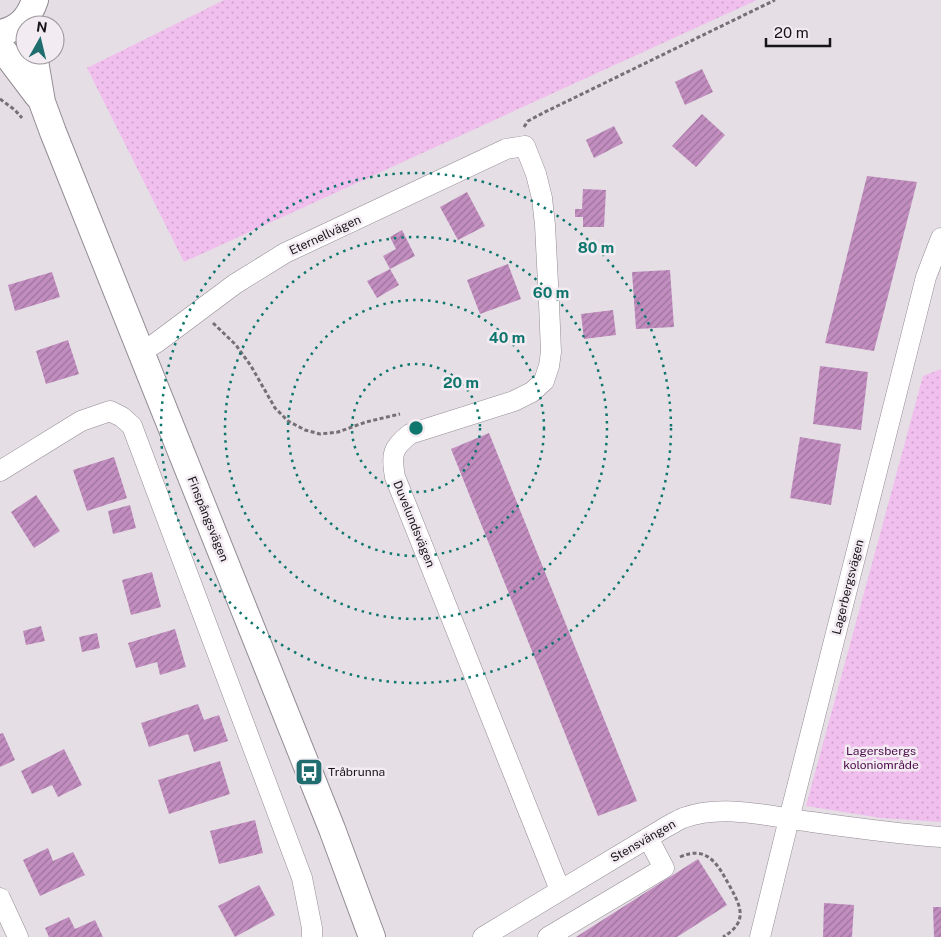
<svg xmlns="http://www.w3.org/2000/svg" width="941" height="937" font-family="'Public Sans',sans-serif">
  <defs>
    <pattern id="grass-dots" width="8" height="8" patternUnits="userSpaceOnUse" patternTransform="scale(1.25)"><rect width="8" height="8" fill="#f1bfee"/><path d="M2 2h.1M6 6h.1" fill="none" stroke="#cea3cb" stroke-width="1.8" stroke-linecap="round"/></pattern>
    <pattern id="building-hatch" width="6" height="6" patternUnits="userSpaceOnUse" patternTransform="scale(1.25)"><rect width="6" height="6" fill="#c28ec0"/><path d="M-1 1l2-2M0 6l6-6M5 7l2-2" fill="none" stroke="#9d739b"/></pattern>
  </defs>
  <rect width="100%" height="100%" fill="#e5dee5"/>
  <g fill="url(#grass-dots)">
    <polygon points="224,0 757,0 184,262 87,68"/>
    <polygon points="941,369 941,822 881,818 806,806 923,376"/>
  </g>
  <g fill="url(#building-hatch)">
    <polygon points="702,69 713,92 685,105 675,82"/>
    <polygon points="702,114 725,135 696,167 672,146"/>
    <polygon points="614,126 623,143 594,158 586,140"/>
    <polygon points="867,176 917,182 874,351 825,343"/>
    <polygon points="583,189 606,190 604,227 583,227 583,217 575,217 575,209 582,209"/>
    <polygon points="467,192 485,226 458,240 440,207"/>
    <polygon points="402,230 415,256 390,269 383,256 396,249 390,237"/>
    <polygon points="508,264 521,299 480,314 467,280"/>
    <polygon points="390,269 399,285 377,298 367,281"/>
    <polygon points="670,270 674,327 636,329 632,272"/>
    <polygon points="52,272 60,297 15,311 8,285"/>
    <polygon points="613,310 616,335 584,339 581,314"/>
    <polygon points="68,340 79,374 46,384 36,351"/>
    <polygon points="820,366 868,372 861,430 813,424"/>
    <polygon points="489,433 637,801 598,816 451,449"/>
    <polygon points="800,437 841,444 831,505 790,498"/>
    <polygon points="114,457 127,498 87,511 73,470"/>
    <polygon points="36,495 60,531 34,548 11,512"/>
    <polygon points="130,505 136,528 113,534 108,511"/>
    <polygon points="152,572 161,607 131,615 122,580"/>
    <polygon points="41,626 45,641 26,645 23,631"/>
    <polygon points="175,629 186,667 160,675 157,662 136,668 128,643"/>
    <polygon points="97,633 100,648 82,652 79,637"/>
    <polygon points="198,704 204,720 219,715 228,741 194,752 188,734 149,747 141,723"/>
    <polygon points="3,733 15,760 0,767 0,734"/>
    <polygon points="64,749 82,785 58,797 52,785 32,794 21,771"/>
    <polygon points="220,761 230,794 169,814 158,780"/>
    <polygon points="255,820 263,853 219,864 210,831"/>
    <polygon points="48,848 53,861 73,852 85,875 40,896 23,860"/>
    <polygon points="698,859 727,905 677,937 576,937"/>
    <polygon points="259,885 275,915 235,937 218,906"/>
    <polygon points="824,903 854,905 852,937 823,937"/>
    <polygon points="933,907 941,907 941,937 934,937"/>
    <polygon points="69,917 75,929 95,920 103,937 49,937 45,928"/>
  </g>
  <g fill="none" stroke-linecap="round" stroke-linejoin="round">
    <defs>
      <g id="minor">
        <path d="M141,352L156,343L235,284L285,253L506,149L525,146L536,174L542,198L545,225L549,303L551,352L549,366L544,381L532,392L514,401L410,434C392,448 391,455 395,477L560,890"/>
        <polyline points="0,471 81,421 110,411 122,417 132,426 302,878 312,928 312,937"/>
        <polyline points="0,898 18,937"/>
        <path d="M483,937L666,827C672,824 678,820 683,818C724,803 771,817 812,822C855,828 898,834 941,837"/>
        <polyline points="548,937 664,868 648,838"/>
        <polyline points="760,937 789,819 926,277 941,238"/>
      </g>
      <g id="major">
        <path d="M0,33C19,29 29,18 35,0"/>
        <polyline points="0,46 37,95"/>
        <polyline points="34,55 42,102 53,132 332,829 372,937"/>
      </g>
    </defs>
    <use href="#minor" stroke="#938c93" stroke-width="21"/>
    <use href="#major" stroke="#938c93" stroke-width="28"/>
    <g stroke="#757075" stroke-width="3" stroke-dasharray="4 2.5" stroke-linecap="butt">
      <polyline points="0,99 15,110 22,118"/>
      <polyline points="524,127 528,121 543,113 775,0"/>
      <polyline points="213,323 236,345 251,366 275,408 288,421 305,430 320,434 338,432 366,422 400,414"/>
      <path d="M680,857C706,845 717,863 728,883C740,905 750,921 723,937"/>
    </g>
    <use href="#minor" stroke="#fff" stroke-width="20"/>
    <use href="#major" stroke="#fff" stroke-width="26"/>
  </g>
  <g fill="none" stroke="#0f766e" stroke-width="2.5" stroke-dasharray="2.5 5">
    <circle cx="416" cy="428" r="64"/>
    <circle cx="416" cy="428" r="128"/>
    <circle cx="416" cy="428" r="191"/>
    <circle cx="416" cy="428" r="255"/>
  </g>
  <defs>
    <symbol id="bus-square" viewBox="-11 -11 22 22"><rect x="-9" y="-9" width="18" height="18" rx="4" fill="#206d6f" stroke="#f3ebf2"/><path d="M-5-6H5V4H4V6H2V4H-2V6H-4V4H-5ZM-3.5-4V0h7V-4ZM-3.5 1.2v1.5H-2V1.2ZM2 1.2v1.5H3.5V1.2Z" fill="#fff"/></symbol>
  </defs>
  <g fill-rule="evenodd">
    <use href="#bus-square" x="293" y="756" width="32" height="32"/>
  </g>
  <g text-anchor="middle" stroke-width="5" stroke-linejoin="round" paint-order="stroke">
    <g font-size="12" fill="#171517" stroke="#f3ebf2">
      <text transform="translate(325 235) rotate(-25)" y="4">Eternellvägen</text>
      <text transform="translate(208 519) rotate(68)" y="4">Finspångsvägen</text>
      <text transform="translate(414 524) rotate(68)" y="4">Duvelundsvägen</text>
      <text transform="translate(848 587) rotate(-76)" y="4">Lagerbergsvägen</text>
      <text transform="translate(643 841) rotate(-30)" y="4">Stensvängen</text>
    </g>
    <g font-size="12" fill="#4c0c4c" stroke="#f3ebf2">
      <text x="881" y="755">Lagersbergs<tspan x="881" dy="14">koloniområde</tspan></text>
    </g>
    <g font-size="12" fill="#171517" stroke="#f3ebf2" text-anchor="start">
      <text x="328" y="776">Tråbrunna</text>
    </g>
  </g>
  <circle cx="416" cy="428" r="8" fill="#0f766e" stroke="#f3ebf2" stroke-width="2.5"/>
  <g font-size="15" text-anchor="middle" font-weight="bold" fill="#0f766e" stroke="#f3ebf2" stroke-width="5" stroke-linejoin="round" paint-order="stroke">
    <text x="596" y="253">80 m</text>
    <text x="551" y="298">60 m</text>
    <text x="507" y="343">40 m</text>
    <text x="461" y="388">20 m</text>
  </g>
  <g transform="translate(40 40) rotate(8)"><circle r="24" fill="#f3ebf2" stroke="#9b959a"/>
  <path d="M0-4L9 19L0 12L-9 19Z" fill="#206d6f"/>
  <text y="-8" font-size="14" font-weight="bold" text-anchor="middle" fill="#171517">N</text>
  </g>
  <path d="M766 38v8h64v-8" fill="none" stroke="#171517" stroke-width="2.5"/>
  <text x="774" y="38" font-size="15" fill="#171517" stroke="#f3ebf2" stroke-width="4" paint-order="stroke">20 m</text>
</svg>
